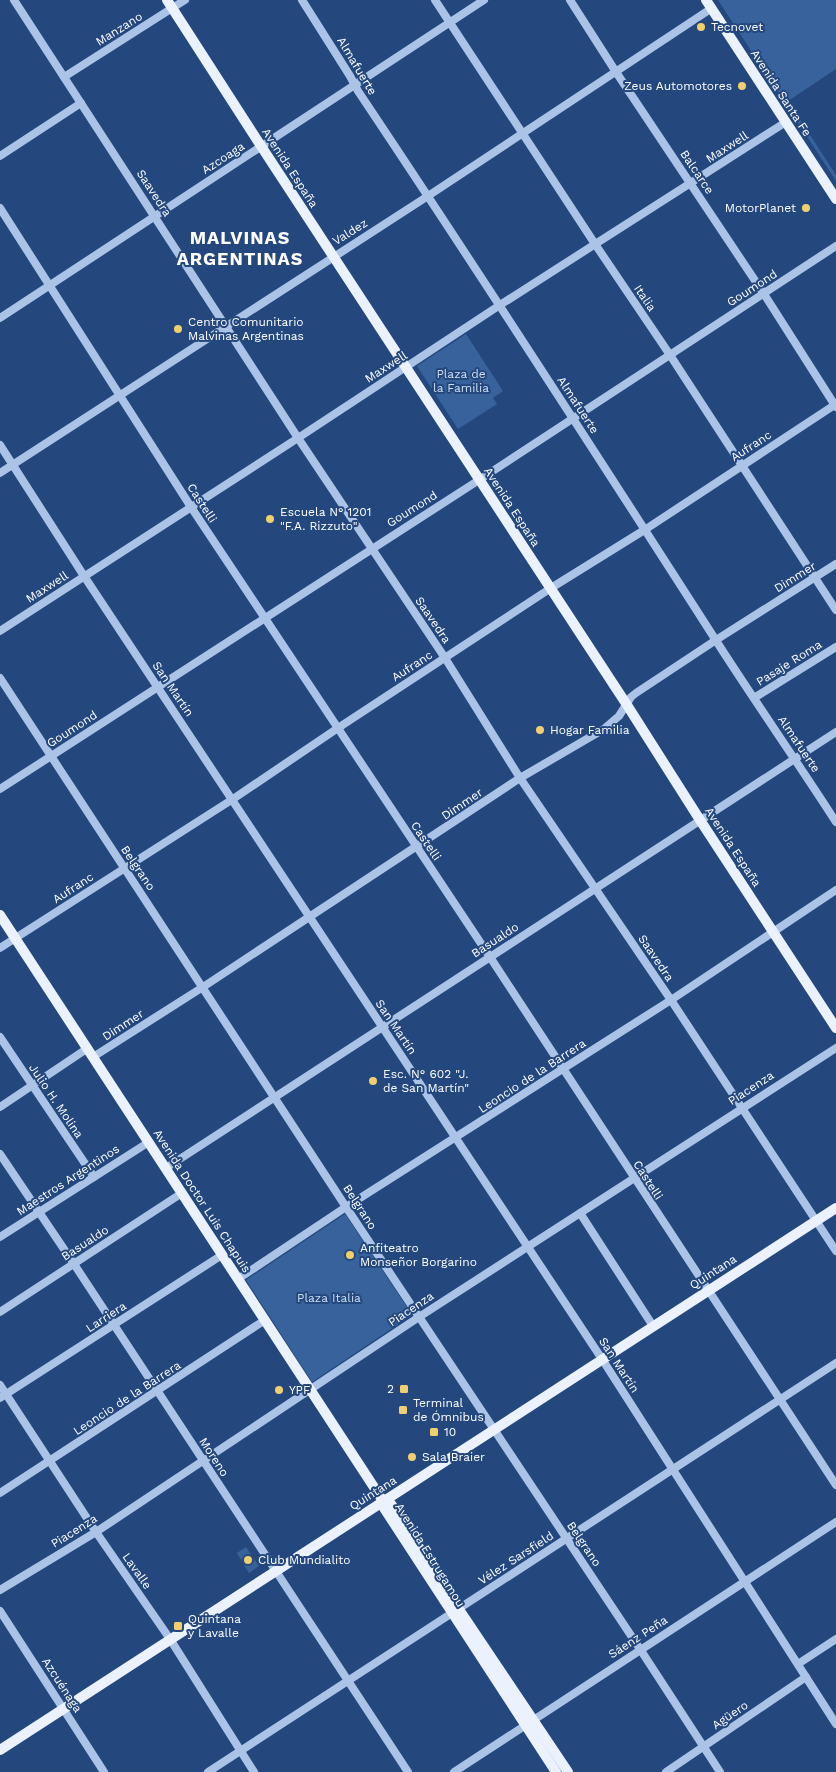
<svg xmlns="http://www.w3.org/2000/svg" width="836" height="1772" font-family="'Work Sans',sans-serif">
  <rect width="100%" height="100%" fill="#24487e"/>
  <g fill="#38629c">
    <polygon points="718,0 836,0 836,69 788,101 836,175 836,181"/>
    <polygon points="466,334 503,391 493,398 497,404 458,429 417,366"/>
    <polygon points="345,1214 412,1315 312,1382 246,1280"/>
    <polygon points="246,1547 259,1566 249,1573 237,1553"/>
  </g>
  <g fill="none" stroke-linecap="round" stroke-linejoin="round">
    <g stroke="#aac3e6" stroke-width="8">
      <polyline points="14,0 298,438 445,658 520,778 671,1000 836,1251"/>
      <path d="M302,0L350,76L358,91C479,272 597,455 715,639C754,700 796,760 836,822"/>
      <polyline points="435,0 595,244 670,355 836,610"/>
      <polyline points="570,0 616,72 764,294 836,407"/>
      <polyline points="64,77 185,0"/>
      <polyline points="0,156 81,103"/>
      <polyline points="0,208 191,507 490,957 836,1485"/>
      <polyline points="0,318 484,0"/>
      <polyline points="0,445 84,576 602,1359 836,1724"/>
      <polyline points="0,473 428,196 712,8"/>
      <polyline points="0,631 298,438 500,305 786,122"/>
      <polyline points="0,678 346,1207 640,1649 720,1772"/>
      <polyline points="754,698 836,647"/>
      <polyline points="0,789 479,480 836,246"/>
      <polyline points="0,948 233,799 338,728 551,588 646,529 836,404"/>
      <polyline points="0,1037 94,1177"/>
      <polyline points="93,1057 203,987 520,778 604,729 619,716 631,697 636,693 716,640 836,564"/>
      <polyline points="0,1107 88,1048"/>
      <polyline points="0,1154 74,1264 408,1772"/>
      <polyline points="166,1168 836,732"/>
      <polyline points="580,1213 653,1326"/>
      <polyline points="0,1237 149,1142"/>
      <polyline points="238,1279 346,1207 671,1000 836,890"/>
      <polyline points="0,1312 182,1193"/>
      <polyline points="0,1385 96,1532 170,1639 254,1772"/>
      <polyline points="0,1398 222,1255"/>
      <polyline points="0,1493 265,1320"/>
      <polyline points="0,1590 96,1532 419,1317 836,1048"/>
      <polyline points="0,1611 104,1772"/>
      <polyline points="798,1664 836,1639"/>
      <polyline points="208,1772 836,1363"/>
      <polyline points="454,1772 836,1522"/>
      <polyline points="666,1772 806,1677"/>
    </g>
    <g stroke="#ebf1fd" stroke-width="10">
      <polyline points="167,0 261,146 627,705 700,820 836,1028"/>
      <polyline points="706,0 836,199"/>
      <polyline points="0,915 383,1501 384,1508 556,1772"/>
      <polyline points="383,1501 391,1504 458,1608 568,1772"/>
      <polyline points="0,1750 836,1208"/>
    </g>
  </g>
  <g fill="#f0cf6e" stroke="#24487e" stroke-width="2">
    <circle cx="701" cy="27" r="5"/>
    <circle cx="742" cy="86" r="5"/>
    <circle cx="806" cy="208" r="5"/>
    <circle cx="178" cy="329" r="5"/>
    <circle cx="270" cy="519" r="5"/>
    <circle cx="540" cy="730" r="5"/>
    <circle cx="373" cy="1081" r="5"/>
    <circle cx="350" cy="1255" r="5"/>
    <rect x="399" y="1384" width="10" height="10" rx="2.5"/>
    <circle cx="279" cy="1390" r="5"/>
    <rect x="398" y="1405" width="10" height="10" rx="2.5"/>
    <rect x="429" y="1427" width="10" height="10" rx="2.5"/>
    <circle cx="412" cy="1457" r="5"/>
    <circle cx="248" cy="1560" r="5"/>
    <rect x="173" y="1621" width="10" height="10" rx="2.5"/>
  </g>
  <g text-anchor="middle" stroke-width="4" stroke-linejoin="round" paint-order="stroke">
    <g font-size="12" fill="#fff" stroke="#24487e" text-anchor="start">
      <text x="711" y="31">Tecnovet</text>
      <text x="732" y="90" text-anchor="end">Zeus Automotores</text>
      <text x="796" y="212" text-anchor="end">MotorPlanet</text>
      <text x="188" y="326">Centro Comunitario<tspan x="188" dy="14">Malvinas Argentinas</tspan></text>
      <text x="280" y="516">Escuela N° 1201<tspan x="280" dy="14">"F.A. Rizzuto"</tspan></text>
      <text x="550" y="734">Hogar Familia</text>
      <text x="383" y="1078">Esc. N° 602 "J.<tspan x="383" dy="14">de San Martín"</tspan></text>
      <text x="360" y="1252">Anfiteatro<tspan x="360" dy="14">Monseñor Borgarino</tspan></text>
      <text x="394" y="1393" text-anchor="end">2</text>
      <text x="289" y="1394">YPF</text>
      <text x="413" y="1407">Terminal<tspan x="413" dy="14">de Ómnibus</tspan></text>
      <text x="444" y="1436">10</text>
      <text x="422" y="1461">Sala Braier</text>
      <text x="258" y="1564">Club Mundialito</text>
      <text x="188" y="1623">Quintana<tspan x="188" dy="14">y Lavalle</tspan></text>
    </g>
    <g font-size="12" fill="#fff" stroke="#24487e">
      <text transform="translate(119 29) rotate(-32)" y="4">Manzano</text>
      <text transform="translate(357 66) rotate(59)" y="4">Almafuerte</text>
      <text transform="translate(781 93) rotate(57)" y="4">Avenida Santa Fe</text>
      <text transform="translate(727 147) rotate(-33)" y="4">Maxwell</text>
      <text transform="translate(223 158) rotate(-33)" y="4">Azcoaga</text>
      <text transform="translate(290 168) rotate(57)" y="4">Avenida España</text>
      <text transform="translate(697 172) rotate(56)" y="4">Balcarce</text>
      <text transform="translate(154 193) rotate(57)" y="4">Saavedra</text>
      <text transform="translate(350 232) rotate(-32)" y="4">Valdez</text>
      <text transform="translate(752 288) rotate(-33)" y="4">Goumond</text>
      <text transform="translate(645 298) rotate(56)" y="4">Italia</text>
      <text transform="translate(386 367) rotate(-33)" y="4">Maxwell</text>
      <text transform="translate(578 405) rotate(57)" y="4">Almafuerte</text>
      <text transform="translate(751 446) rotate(-33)" y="4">Aufranc</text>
      <text transform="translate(202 503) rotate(57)" y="4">Castelli</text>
      <text transform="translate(512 507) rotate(57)" y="4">Avenida España</text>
      <text transform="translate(412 509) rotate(-32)" y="4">Goumond</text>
      <text transform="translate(795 577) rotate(-32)" y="4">Dimmer</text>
      <text transform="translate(47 587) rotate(-33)" y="4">Maxwell</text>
      <text transform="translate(433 620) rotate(56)" y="4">Saavedra</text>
      <text transform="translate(789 663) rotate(-32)" y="4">Pasaje Roma</text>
      <text transform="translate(412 666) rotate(-33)" y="4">Aufranc</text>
      <text transform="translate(173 689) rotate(56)" y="4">San Martín</text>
      <text transform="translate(72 729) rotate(-33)" y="4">Goumond</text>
      <text transform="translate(799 744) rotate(56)" y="4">Almafuerte</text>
      <text transform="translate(462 804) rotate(-34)" y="4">Dimmer</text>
      <text transform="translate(426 841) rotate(56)" y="4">Castelli</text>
      <text transform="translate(733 847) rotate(57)" y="4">Avenida España</text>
      <text transform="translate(138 868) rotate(56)" y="4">Belgrano</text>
      <text transform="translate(73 888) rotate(-33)" y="4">Aufranc</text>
      <text transform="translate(495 940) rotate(-33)" y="4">Basualdo</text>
      <text transform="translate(656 958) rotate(56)" y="4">Saavedra</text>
      <text transform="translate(123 1025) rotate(-33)" y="4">Dimmer</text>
      <text transform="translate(396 1027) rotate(56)" y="4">San Martín</text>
      <text transform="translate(532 1076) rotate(-33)" y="4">Leoncio de la Barrera</text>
      <text transform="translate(751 1088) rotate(-33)" y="4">Piacenza</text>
      <text transform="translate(56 1101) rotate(56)" y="4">Julio H. Molina</text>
      <text transform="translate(68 1180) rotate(-33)" y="4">Maestros Argentinos</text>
      <text transform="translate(648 1180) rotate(57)" y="4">Castelli</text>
      <text transform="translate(202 1201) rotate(57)" y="4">Avenida Doctor Luis Chapuis</text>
      <text transform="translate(360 1207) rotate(57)" y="4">Belgrano</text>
      <text transform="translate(85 1243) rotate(-33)" y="4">Basualdo</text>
      <text transform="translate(713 1272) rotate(-33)" y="4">Quintana</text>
      <text transform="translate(411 1309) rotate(-34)" y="4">Piacenza</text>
      <text transform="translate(106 1317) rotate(-33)" y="4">Larriera</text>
      <text transform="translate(619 1365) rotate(57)" y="4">San Martín</text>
      <text transform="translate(127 1398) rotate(-33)" y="4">Leoncio de la Barrera</text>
      <text transform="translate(214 1457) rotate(57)" y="4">Moreno</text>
      <text transform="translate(373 1493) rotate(-32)" y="4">Quintana</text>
      <text transform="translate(74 1531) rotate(-32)" y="4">Piacenza</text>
      <text transform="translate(584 1544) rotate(56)" y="4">Belgrano</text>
      <text transform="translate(430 1555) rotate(58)" y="4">Avenida Estrugamou</text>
      <text transform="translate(516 1558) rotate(-33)" y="4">Vélez Sarsfield</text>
      <text transform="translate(137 1571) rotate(55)" y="4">Lavalle</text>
      <text transform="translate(638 1637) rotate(-33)" y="4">Sáenz Peña</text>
      <text transform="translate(62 1685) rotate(57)" y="4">Azcuénaga</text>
      <text transform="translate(730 1715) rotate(-34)" y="4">Agüero</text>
    </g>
    <g font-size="12" fill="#cddef5" stroke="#24487e">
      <text x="461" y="378">Plaza de<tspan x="461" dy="14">la Familia</tspan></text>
      <text x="329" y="1302">Plaza Italia</text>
    </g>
    <g font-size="18" font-weight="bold" letter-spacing="1" fill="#fff" stroke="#24487e">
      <text x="240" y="244">MALVINAS<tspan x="240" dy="21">ARGENTINAS</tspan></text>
    </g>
  </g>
</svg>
